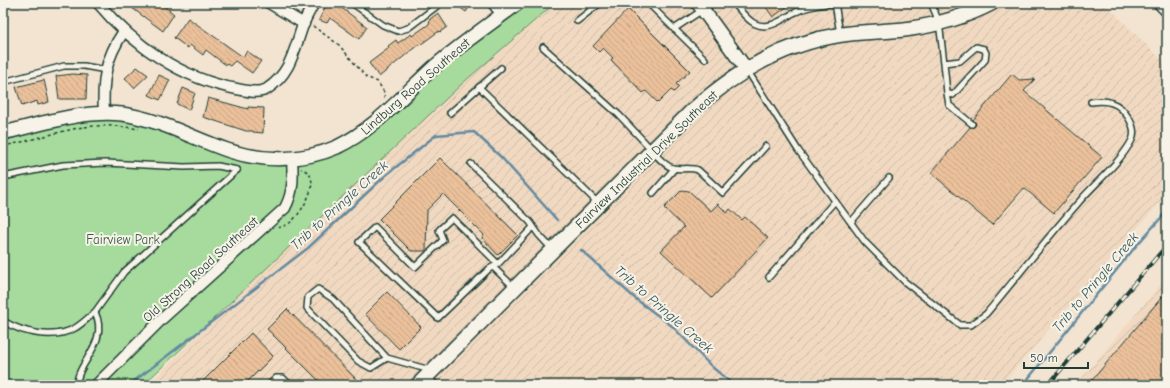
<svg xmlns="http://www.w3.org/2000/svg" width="1170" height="388" font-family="'Comic Neue',sans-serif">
  <defs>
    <pattern id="industrial-furrows" width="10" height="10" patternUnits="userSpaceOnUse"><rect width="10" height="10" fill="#f1d9c1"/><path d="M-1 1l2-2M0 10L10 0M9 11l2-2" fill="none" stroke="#cebba6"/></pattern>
    <pattern id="building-back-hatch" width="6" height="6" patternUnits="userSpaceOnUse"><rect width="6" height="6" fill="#ebc09b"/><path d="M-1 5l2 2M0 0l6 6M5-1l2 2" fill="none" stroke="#c9a686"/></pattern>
  </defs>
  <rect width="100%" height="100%" fill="#f3e4d1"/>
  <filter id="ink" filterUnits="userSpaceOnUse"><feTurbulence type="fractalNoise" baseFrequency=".025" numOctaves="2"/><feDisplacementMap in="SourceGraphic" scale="8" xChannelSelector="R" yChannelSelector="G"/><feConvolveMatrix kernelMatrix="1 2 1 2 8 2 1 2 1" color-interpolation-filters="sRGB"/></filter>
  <g filter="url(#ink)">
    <g fill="url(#industrial-furrows)">
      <polygon points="546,3 1104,3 1167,65 1167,194 1001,385 148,385 480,52"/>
      <polygon points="1167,277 1167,385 1076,385"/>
    </g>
    <polygon fill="#a7db9d" stroke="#638c68" points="518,3 555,3 464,82 143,385 3,385 3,133 111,114 258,157 336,147"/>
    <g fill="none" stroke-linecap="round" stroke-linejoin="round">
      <g stroke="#628aa1" stroke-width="2.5">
        <polyline points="581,250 637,300 672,326 712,367 734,385"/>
        <polyline points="129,385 308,248 385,176 436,135 474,132 502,158 557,220"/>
        <polyline points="1023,385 1136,246 1167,211"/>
      </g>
    </g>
    <g fill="url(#building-back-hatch)" stroke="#1f3d34">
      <polygon points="136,3 160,3 174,14 163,31 132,8"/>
      <polygon points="327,3 335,3 367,27 359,39 330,18 327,23 319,20"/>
      <polygon points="454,3 472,3 466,12"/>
      <polygon points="763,3 792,3 773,17"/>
      <polygon points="628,9 690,71 676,84 679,87 674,92 671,90 658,103 646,91 643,93 611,60 613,58 603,48 599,52 593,46"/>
      <polygon points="438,13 447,27 440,32 439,31 420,45 419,44 379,77 369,63 389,48 388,46 396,40 398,43 411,34 412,36 429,24 430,19"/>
      <polygon points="188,18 243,57 247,51 261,61 252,73 235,61 230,66 227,64 226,65 206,50 203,55 190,45 188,48 174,38"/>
      <polygon points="137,67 148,75 134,88 125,78"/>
      <polygon points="73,74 87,75 86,99 59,99 56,76"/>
      <polygon points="1012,74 1019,80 1035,79 1024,91 1102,157 1054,213 1024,188 992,225 931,173 970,127 975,126 976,123 973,120"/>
      <polygon points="159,75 170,80 160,100 149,95"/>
      <polygon points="44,80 49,102 38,105 37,101 22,106 16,87"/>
      <polygon points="183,88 195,93 189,110 177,104"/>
      <polygon points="208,98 248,109 248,107 264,108 263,133 253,132 253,131 246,131 203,117"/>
      <polygon points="440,158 518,235 498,255 482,238 484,235 443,194 427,210 426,251 411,251 379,219"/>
      <polygon points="682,190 689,191 711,211 718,204 727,213 730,209 742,220 745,217 768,238 712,298 661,251 684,227 664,208"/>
      <polygon points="1167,291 1167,385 1088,385"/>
      <polygon points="387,292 421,327 399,349 365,314"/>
      <polygon points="287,309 362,385 323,385 267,329"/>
      <polygon points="251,333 273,356 244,385 199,385"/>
    </g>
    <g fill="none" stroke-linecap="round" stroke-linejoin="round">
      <defs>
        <g id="service">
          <polyline points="352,3 383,25 398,31 408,28 441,3"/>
          <polyline points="648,3 705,59"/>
          <path d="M734,3C747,19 757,34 780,21C785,19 790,14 796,12C807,6 820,5 832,3"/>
          <polyline points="835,3 840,34"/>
          <polyline points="931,3 939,22 944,63 960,61 976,47 984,49 986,53 985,60 953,95 947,93 944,63"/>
          <polyline points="577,21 600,3"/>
          <polyline points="674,29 713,3"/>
          <polyline points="543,47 619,115 652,150"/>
          <path d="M747,70L798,150L865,242L905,282L960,325H971L986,314C1017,277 1047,238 1079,202C1096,182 1120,163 1132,140C1138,127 1124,107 1112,103C1105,100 1098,101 1091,102"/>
          <polyline points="3,82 64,66 84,66 106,70"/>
          <polyline points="479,87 599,204"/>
          <polyline points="947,93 949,105 972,124"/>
          <polyline points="450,113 501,68"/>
          <path d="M653,152C658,157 665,166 673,168C681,170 690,167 698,170L723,193L766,146"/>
          <polyline points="471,164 530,222 539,235 552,249"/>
          <polyline points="3,177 63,165 106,163 184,167 218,166 237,170"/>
          <polyline points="653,193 674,169"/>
          <polyline points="851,222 889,178"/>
          <polyline points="498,264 452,218 439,230 443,240 415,267 375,227 359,242 438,318 489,269 498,264 533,227"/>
          <polyline points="494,268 515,288"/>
          <polyline points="769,277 835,201"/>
          <polyline points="95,312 124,272 237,170"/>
          <path d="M3,321C23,333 54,340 75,328C82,324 89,317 95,312C110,343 76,363 77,385"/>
          <polyline points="387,358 333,299 318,289 308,297 307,308 358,361 371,368 387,358 430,370"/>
          <polyline points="428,377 436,385"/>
          <polyline points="269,385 276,378 283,378 290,385"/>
        </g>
        <g id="minor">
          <path d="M98,3C134,46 182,79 237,89C246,91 259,94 267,89C291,73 294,50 303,25C306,17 310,10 314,3"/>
          <polyline points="269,3 304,24"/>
          <polyline points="493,3 502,15"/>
          <path d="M104,114C102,80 105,59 124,31"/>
          <path d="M96,385L163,318L285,208C294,191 293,177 292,158"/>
        </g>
        <g id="tertiary">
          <polyline points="698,3 746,69"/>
          <path d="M3,133C42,124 81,110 122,114C159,119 192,138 227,150C262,162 303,162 337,147C375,129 403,95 434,67C461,44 490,24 518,3"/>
        </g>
        <g id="secondary">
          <polyline points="1161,3 1167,9"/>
          <path d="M418,385L692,111C734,73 782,44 839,35C862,31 885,32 908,29C937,25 967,16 992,3"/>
        </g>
      </defs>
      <use href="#service" stroke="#1f3d34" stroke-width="8"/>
      <use href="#minor" stroke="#1f3d34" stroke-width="13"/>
      <use href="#tertiary" stroke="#1f3d34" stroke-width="16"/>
      <use href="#secondary" stroke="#1f3d34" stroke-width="17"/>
      <g stroke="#1f3d34" stroke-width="1.5" stroke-dasharray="3 3" stroke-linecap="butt">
        <polyline points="313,26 339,45 366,77 378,82 385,94 383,100"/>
        <path d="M3,146C25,142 47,135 69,130C92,124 115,125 139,129"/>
        <path d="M278,228C283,226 288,225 292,221C303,211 325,175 301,169"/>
      </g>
      <use href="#service" stroke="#f7f3e8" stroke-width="5"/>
      <use href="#minor" stroke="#f7f3e8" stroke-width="10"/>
      <use href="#tertiary" stroke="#f7f3e8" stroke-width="13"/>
      <use href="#secondary" stroke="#f7f3e8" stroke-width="14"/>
      <defs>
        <polyline id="rail" points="1048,385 1167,245"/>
      </defs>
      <use href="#rail" stroke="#1f3d34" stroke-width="4"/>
      <use href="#rail" stroke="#f7f3e8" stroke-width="2.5" stroke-dasharray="8" stroke-linecap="butt"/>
    </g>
  </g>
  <g text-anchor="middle" stroke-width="4" stroke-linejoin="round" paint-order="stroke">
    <g font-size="13" fill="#1f3d34" stroke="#f7f3e8">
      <text transform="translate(415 86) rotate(-41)" y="5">Lindburg Road Southeast</text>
      <text transform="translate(646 159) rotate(-44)" y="5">Fairview Industrial Drive Southeast</text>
      <text transform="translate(200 269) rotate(-42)" y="5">Old Strong Road Southeast</text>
    </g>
    <g font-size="13" fill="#3a5d49" stroke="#f7f3e8">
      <text x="123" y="244">Fairview Park</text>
    </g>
    <g font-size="14" font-style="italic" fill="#355758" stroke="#f7f3e8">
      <text transform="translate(339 205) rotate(-42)" y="5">Trib to Pringle Creek</text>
      <text transform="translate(1095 282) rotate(-50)" y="5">Trib to Pringle Creek</text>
      <text transform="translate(664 309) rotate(41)" y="5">Trib to Pringle Creek</text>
    </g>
  </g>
  <rect width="1170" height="388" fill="none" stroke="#f7f3e8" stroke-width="16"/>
  <rect x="8" y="8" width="1154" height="372" fill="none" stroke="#1f3d34" stroke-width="1.5" filter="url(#ink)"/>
  <path d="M1024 362v6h64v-6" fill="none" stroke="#1f3d34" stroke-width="2"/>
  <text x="1030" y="362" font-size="12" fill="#1f3d34" stroke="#f7f3e8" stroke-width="3" paint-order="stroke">50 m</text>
</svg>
